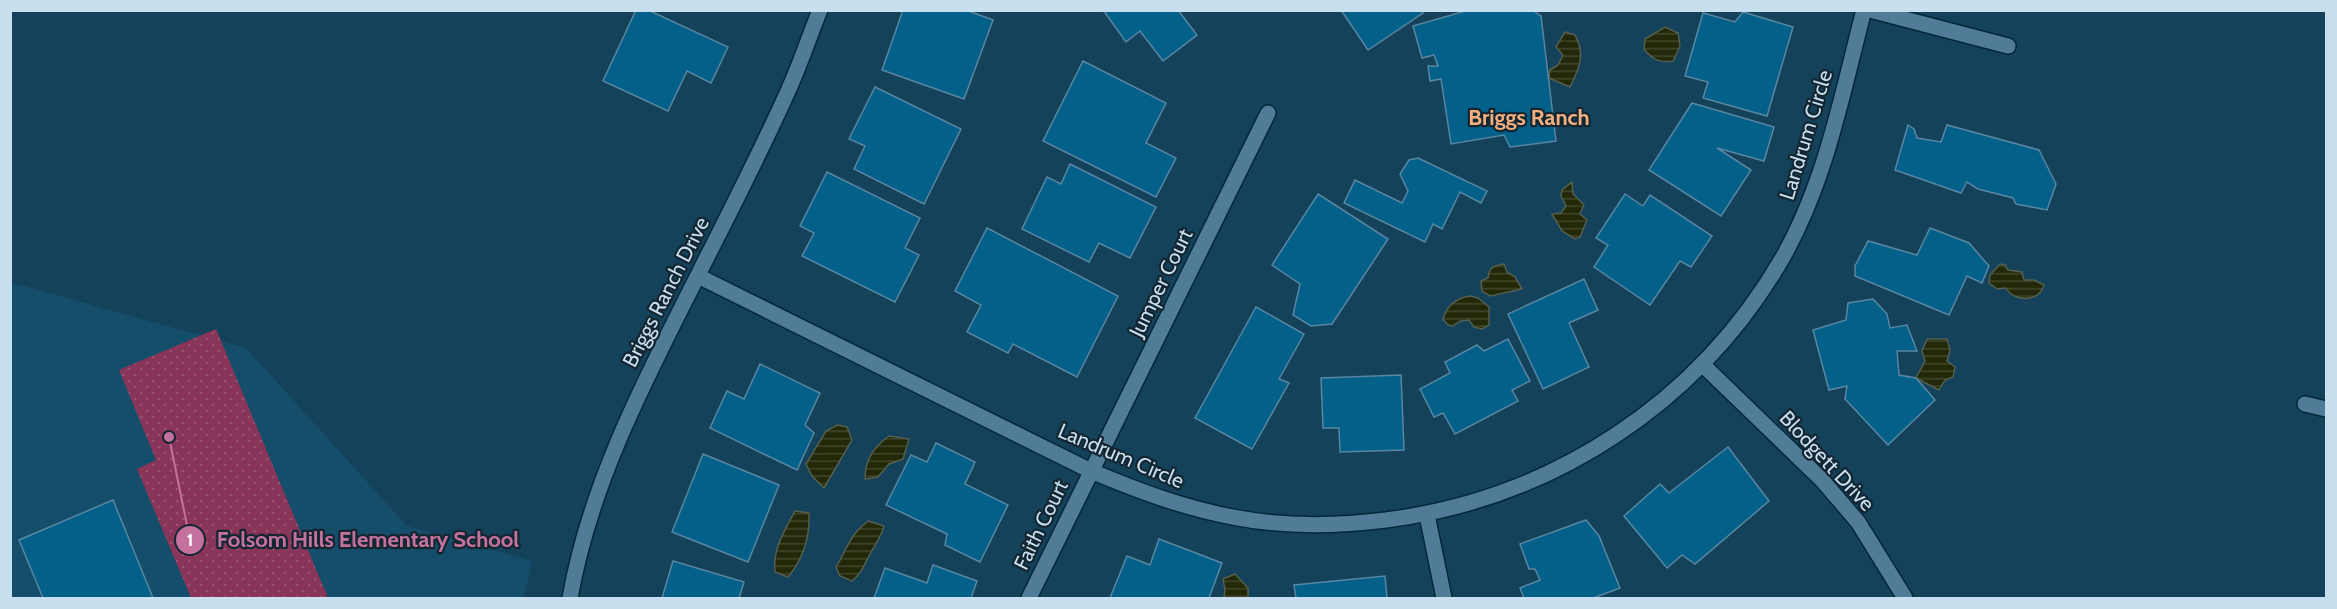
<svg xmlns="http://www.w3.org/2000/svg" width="2337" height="609" font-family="Cabin,sans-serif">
  <defs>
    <pattern id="green-dots" width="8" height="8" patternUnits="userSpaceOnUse" patternTransform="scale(1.5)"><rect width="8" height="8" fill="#893459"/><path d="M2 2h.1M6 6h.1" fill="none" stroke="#985171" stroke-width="1.8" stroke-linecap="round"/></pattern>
    <pattern id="water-rules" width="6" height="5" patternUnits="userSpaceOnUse" patternTransform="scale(1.5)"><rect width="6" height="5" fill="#232808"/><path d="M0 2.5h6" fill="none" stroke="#41472c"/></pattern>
  </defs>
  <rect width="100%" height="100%" fill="#14425b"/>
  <polygon fill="#154e6a" points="10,282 246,348 407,526 532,561 524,598 11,598"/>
  <polygon fill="url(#green-dots)" points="216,329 328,598 191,598 137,469 156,460 119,370"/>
  <g fill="url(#water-rules)" stroke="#545f4d" stroke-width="1.5">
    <path d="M1665,27L1678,33L1680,46L1673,61C1659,63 1653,60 1644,49L1645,39Z"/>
    <path d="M1565,32L1575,35C1586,54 1579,69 1570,87L1549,78L1550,70L1558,65L1563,55L1556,47Z"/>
    <polygon points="1572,182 1573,194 1584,205 1580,214 1587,220 1580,237 1575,239 1562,231 1552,214 1561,213 1566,206 1561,196 1562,190"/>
    <path d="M1504,264L1507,272L1515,277L1522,289L1490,296L1482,291L1481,281L1488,278C1489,267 1493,266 1504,264Z"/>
    <path d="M2000,264L2005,265L2008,270L2022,272L2024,280H2034L2044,285C2039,303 2014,302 2006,288L1997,289L1989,283L1990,275Z"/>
    <path d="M1470,296L1478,298L1489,307V325L1482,329L1474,327L1469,320L1460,321L1453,326L1448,325L1443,319C1447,305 1456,298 1470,296Z"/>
    <polygon points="1927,339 1947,339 1950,350 1947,361 1955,367 1953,377 1945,380 1939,390 1916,378 1925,361 1922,351"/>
    <polygon points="837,425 847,427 852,440 824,488 812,476 806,464 826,431"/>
    <path d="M889,436L909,439L903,459L889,464L878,477L865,479C865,459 874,447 889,436Z"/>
    <path d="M795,511L809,513C810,536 803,559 788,577L775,572C772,550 785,530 795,511Z"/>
    <path d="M868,521L884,526C881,537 876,543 871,552C864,564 863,572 852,581L840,576L836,567C849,546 848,537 868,521Z"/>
    <polygon points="1235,574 1248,588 1248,598 1224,598 1225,589 1223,579"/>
  </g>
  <g fill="#036089" stroke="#5986a2" stroke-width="1.5">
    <polygon points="636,10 648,10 728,47 711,83 687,71 668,111 603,81"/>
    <polygon points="903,10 966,10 993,20 964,99 882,70"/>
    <polygon points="1103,10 1178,10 1197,35 1163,61 1140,31 1126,42"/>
    <polygon points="1341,10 1421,10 1423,13 1368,50"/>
    <polygon points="1469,10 1532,10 1541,16 1556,141 1510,147 1504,135 1451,144 1441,79 1430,81 1428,66 1438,66 1434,55 1422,58 1413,26"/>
    <polygon points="1743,12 1793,27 1767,116 1703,98 1708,82 1685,76 1703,13 1735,22"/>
    <polygon points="1083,61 1166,103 1146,143 1176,158 1156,197 1043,141"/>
    <polygon points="875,87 961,129 924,204 854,169 865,146 849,139"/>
    <polygon points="1692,103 1774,127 1764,161 1717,148 1751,170 1721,216 1649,170"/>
    <polygon points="1908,125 1914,129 1917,138 1941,142 1947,125 2039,150 2056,184 2047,210 2016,204 2013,198 1978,189 1967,182 1961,193 1895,170"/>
    <polygon points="1418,158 1487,191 1481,203 1460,192 1442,229 1433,224 1425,242 1344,203 1355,180 1402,203 1408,191 1400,174 1409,160"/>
    <polygon points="1070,164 1156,207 1130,258 1099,243 1089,262 1022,229 1047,177 1061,184"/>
    <polygon points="827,172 920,218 905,248 919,255 895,302 802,256 814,233 800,226"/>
    <polygon points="1318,194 1388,239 1332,324 1311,326 1293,315 1300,284 1272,265"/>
    <polygon points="1625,194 1643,206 1650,195 1712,236 1691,267 1680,261 1650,305 1594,267 1608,245 1596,238"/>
    <polygon points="987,228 1118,296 1077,377 1013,344 1008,353 967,332 981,305 955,291"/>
    <polygon points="1930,228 1969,243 1989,266 1982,283 1967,276 1949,315 1855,276 1855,266 1868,241 1917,255"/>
    <polygon points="1584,279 1598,310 1569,323 1589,367 1543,389 1508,314"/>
    <polygon points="1873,299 1887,314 1890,328 1907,325 1917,351 1897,351 1899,375 1916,378 1935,400 1888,445 1845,399 1847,386 1829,390 1813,330 1846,320 1848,303"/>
    <polygon points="1256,307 1304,334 1279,379 1289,383 1252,449 1195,418"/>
    <polygon points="1508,339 1530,381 1512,390 1518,401 1455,434 1443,413 1434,417 1420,389 1450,373 1445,362 1477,345 1484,351"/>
    <polygon points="760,364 820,393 805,425 814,433 797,470 710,428 727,391 744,399"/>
    <polygon points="1401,375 1404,450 1340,452 1339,428 1323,428 1321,378"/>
    <polygon points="936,443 975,462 965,484 1008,505 980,562 945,545 947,534 886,505 911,455 927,462"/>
    <polygon points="1728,447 1769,501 1695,564 1682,555 1667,568 1624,516 1660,484 1669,493"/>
    <polygon points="703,454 779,485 748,562 672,532"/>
    <polygon points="113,500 153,598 43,598 19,540"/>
    <polygon points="1586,520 1599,536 1620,588 1593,598 1524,598 1520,588 1540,580 1535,569 1529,569 1520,544"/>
    <polygon points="1159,539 1222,563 1209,598 1110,598 1127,556 1150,565"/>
    <polygon points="673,561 744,582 739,598 662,598"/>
    <polygon points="933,565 977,581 971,598 874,598 885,568 927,583"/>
    <polygon points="1385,576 1387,598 1296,598 1294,585"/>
  </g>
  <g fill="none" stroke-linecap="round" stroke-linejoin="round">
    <defs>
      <g id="minor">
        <polyline points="1870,10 2008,46"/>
        <path d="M698,276L1091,471C1139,491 1186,509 1238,518C1286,527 1337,526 1386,520C1552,499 1699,403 1783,257C1826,181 1842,94 1864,10"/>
        <polyline points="1703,365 1822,480 1858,522 1905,598"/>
        <polyline points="2305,404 2326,409"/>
        <polyline points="1427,515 1444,598"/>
        <path d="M570,598C590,485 643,384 694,283C726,219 759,156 788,91C800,65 809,37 820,10"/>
        <polyline points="1029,598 1268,113"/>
      </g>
    </defs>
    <use href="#minor" stroke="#04273a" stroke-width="18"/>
    <use href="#minor" stroke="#507c98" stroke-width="15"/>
  </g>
  <g text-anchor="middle" stroke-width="4.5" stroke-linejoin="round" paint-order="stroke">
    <g font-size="21" fill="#c7dfee" stroke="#142632">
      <text transform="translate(1806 135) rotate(-73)" y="7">Landrum Circle</text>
      <text transform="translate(1161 283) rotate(-64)" y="7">Jumper Court</text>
      <text transform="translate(666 292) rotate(-63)" y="7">Briggs Ranch Drive</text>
      <text transform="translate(1121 456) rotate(23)" y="7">Landrum Circle</text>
      <text transform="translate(1827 461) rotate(47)" y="7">Blodgett Drive</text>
      <text transform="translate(1041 525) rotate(-64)" y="7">Faith Court</text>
    </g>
    <g font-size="22" font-weight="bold" fill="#f2af80" stroke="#142632">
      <text x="1529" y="125">Briggs Ranch</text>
    </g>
  </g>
  <path fill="none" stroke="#c4729d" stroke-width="2" d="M169 437L190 540"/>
  <g fill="#c4729d" stroke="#142632" stroke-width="2">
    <circle cx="169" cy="437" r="6"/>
    <circle cx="190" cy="540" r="15"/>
  </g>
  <g font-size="18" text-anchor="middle" font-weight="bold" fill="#fff">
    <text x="190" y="546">1</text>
  </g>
  <g font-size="22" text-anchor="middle" font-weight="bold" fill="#c4729d" stroke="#142632" stroke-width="4.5" stroke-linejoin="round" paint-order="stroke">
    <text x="368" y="547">Folsom Hills Elementary School</text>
  </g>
  <rect width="2337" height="609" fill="none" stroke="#c7dfee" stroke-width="24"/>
</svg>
